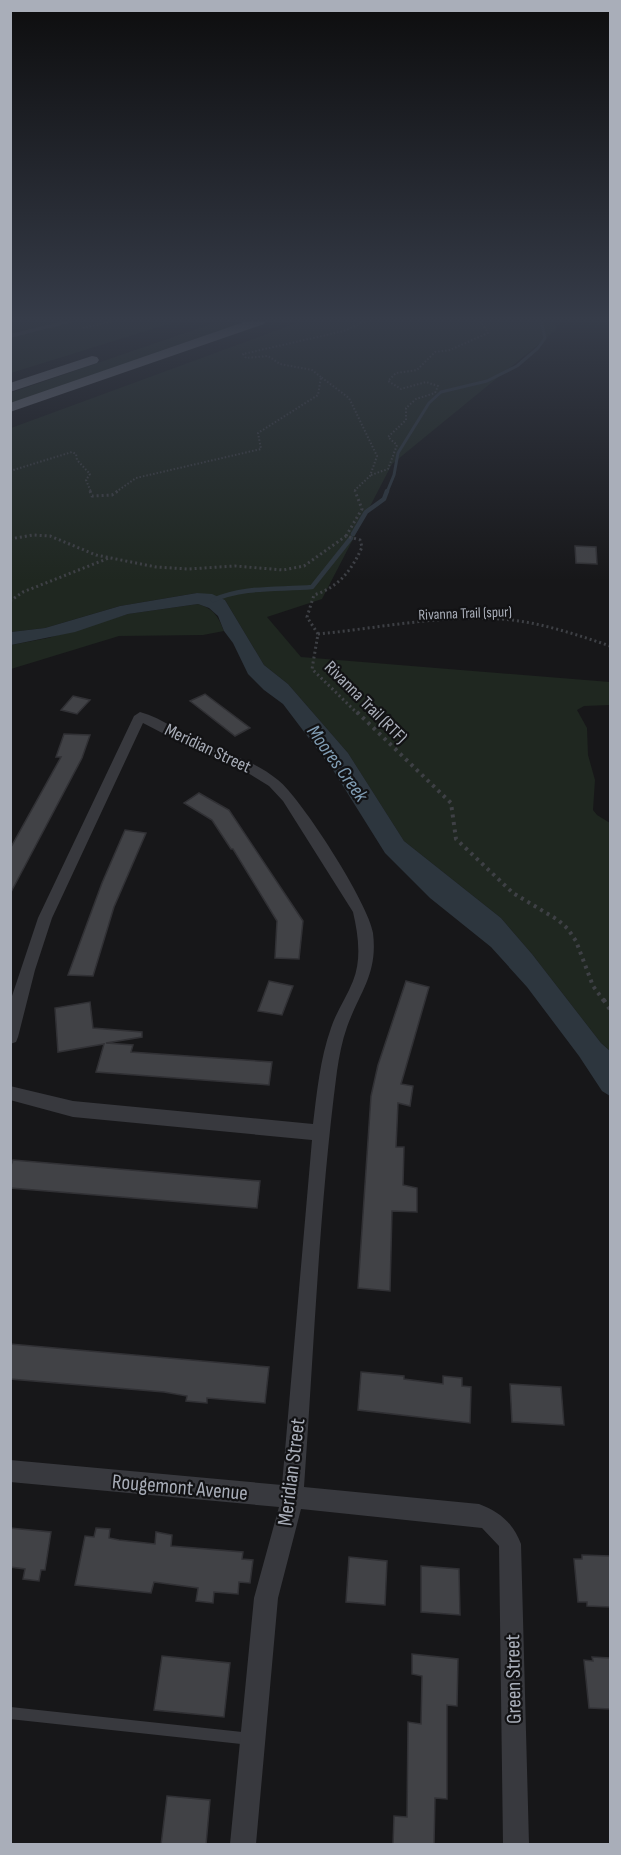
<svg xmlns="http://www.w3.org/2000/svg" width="621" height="1855" font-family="'Sofia Sans Condensed',sans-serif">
  <rect width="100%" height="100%" fill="#171719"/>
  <g fill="#1f2720">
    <polygon points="11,321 178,321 11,373"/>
    <polygon points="220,321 254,321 11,406 10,393"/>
    <polygon points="302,321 555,321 556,330 392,464 322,599 267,617 301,657 610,682 610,705 584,706 577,710 587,728 588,755 595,780 593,810 597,815 610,823 610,1051 601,1043 532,954 501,918 404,841 348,753 288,684 264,665 225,600 197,593 120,606 45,628 11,632 11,428"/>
    <path d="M198,604C214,609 218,616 224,631L203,635L119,636L11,669V645L48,638L128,614Z"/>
  </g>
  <polygon fill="#2d363e" points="197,593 212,594 225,600 264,665 288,684 348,753 404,841 501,918 532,954 601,1043 610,1051 610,1096 602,1091 579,1056 527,987 491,947 430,898 385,853 333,770 283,704 264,690 248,674 233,643 224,631 218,616 209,608 198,604 128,614 75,632 11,645 11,632 45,628 120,606"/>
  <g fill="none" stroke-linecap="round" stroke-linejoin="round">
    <polyline stroke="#2d363e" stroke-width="3" points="387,492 394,475 398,453 429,403 441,392 487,381 517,366 538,348 545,338 541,321"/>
    <g stroke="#2d363e" stroke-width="4.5">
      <polyline points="353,534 366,512 384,499 387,491"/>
      <path d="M213,600C245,586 278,590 312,587L351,538"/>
    </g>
  </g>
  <g fill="#414246" stroke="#313135" stroke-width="1.5">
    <polygon points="575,546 596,547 597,564 576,563"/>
    <polygon points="205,694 213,700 250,728 235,736 190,701"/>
    <polygon points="73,696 90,700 77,714 61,710"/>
    <polygon points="64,734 90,735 82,758 10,894 10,849 61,757 56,757"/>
    <polygon points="199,793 229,810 303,921 299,959 275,958 277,921 233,849 231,849 212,820 184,803"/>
    <polygon points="125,830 146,833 114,907 93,976 68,975 102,883"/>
    <polygon points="269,981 293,986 282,1015 258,1011"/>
    <polygon points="406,981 429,987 401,1084 413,1086 410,1106 398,1103 396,1147 404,1147 403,1185 417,1188 417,1212 392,1211 390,1291 358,1288 371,1096 378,1065"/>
    <polygon points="90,1002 93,1028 142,1032 142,1037 106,1043 133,1045 131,1052 272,1062 269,1085 96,1072 104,1044 58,1052 55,1008"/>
    <polygon points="13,1160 260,1181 257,1208 10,1188 10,1168"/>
    <polygon points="10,1344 269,1367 265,1403 207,1398 207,1403 186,1401 187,1396 164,1392 10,1379"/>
    <polygon points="361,1372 404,1376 404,1379 443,1384 443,1376 462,1378 462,1386 471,1387 470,1423 358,1410"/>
    <polygon points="510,1384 561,1387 564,1425 512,1422"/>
    <polygon points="10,1528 51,1532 45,1570 41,1570 39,1581 23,1579 25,1569 10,1567"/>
    <polygon points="96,1528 110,1529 109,1538 119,1540 155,1544 156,1532 172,1535 171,1546 243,1552 242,1559 253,1560 250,1583 239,1582 238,1594 214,1592 213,1603 196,1601 198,1588 154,1582 151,1593 75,1585 85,1536 94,1537"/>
    <polygon points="582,1555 610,1556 610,1607 587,1606 587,1602 578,1602 574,1559 582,1559"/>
    <polygon points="349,1557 387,1561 385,1605 346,1602"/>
    <polygon points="421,1566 459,1569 460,1615 421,1612"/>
    <polygon points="412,1654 458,1659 457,1706 447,1705 447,1799 435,1798 434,1845 393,1845 394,1816 407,1817 408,1722 421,1724 422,1676 412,1674"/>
    <polygon points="162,1656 230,1663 224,1717 154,1710"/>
    <polygon points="592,1657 610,1658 610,1709 589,1708 584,1660 593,1661"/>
    <polygon points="167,1796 210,1800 206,1845 161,1845"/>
  </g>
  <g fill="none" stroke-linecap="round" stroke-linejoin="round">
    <g stroke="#3e4045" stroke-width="2" stroke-dasharray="1.5 2" stroke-linecap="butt">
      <polyline points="83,328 114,321"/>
      <polyline points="321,377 312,370 280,364 268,356 246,358 243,354 344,331 366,321"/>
      <polyline points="10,471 72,452 76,454 77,460 90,474 86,480 91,492"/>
      <polyline points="371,475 388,469 397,445 388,437 406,420 406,408 416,399 435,393 438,386 426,382 401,389 388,381 396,373 417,370 435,352 450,350 488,333 480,321"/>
      <polyline points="116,492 136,478 261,449 258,433 318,395 321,377 349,398 377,456 370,476 355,490 356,492"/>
    </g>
    <g stroke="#3e4045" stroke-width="3" stroke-dasharray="2 3" stroke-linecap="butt">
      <polyline points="90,491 92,496 112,495 118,491"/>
      <polyline points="346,536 362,509 355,491"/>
      <path d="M10,539L33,535L50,536L96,555L156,567L188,569L235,566L283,570L304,566L346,536L360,540L362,547C352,570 339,587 314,595L307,617L318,634L312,669L358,714"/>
      <polyline points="10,601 23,592 109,558"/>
      <path d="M318,634C381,628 448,613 512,620C545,624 578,635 610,646"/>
    </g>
    <polyline stroke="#3e4045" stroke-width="4" stroke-dasharray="3 4.5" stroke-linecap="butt" points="357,712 451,803 456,839 513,893 558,920 568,929 576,941 593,986 604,1001"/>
    <polyline stroke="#3e4045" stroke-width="4.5" stroke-dasharray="4 5" stroke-linecap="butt" points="603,999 610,1009"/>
    <polyline stroke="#38393e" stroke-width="12" points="10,1713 251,1739"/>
    <g fill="#38393e" fill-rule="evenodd">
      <polygon points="64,321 77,321 10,338 10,334"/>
      <path d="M140,712C163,718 183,735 205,745C231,756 254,760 278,780C301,798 369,904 373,933C378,974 360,991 347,1027C342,1041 339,1057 337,1071C319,1208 314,1349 304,1487L479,1504C500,1512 513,1523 521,1544L529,1844H503L499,1546L482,1528L301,1509L278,1598L256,1844H230L254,1598L279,1507L10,1482V1460L282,1485L312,1140L73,1117L10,1100V1086L73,1101L313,1124C317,1092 320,1059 331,1028C336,1012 347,997 353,981C362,959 358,934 353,912L283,801L269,786L232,763L197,751L143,723L52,918L35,970L18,1037L16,1042L10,1044V1002L38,918L134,716Z"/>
    </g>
    <g fill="#64676f" fill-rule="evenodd">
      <polygon points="247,321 266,321 264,324 10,412 10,403"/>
      <polygon points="92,356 97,357 99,360 97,363 10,392 10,383"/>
    </g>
  </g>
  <linearGradient id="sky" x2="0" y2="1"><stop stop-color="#0d0d0e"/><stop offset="0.55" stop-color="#363c49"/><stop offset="1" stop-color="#363c49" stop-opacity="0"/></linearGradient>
  <rect width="621" height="581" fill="url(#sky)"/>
  <g text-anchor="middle" stroke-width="4.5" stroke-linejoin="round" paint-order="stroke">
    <g font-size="15" fill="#a9aeb9" stroke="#121214">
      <text transform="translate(465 613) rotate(-2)" y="5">Rivanna Trail (spur)</text>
    </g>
    <g font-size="18" fill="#a9aeb9" stroke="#121214">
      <text transform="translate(366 702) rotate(45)" y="6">Rivanna Trail (RTF)</text>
      <text transform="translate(208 748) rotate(25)" y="6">Meridian Street</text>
    </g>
    <g font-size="20" font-style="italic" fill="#809db4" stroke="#121214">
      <text transform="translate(338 763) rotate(54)" y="7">Moores Creek</text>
    </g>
    <g font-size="21" fill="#a9aeb9" stroke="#121214">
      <text transform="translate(291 1472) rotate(-83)" y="7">Meridian Street</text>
      <text transform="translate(180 1487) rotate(5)" y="7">Rougemont Avenue</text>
      <text transform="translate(513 1679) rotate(-91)" y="7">Green Street</text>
    </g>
  </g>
  <rect width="621" height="1855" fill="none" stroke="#a9aeb9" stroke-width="24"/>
</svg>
